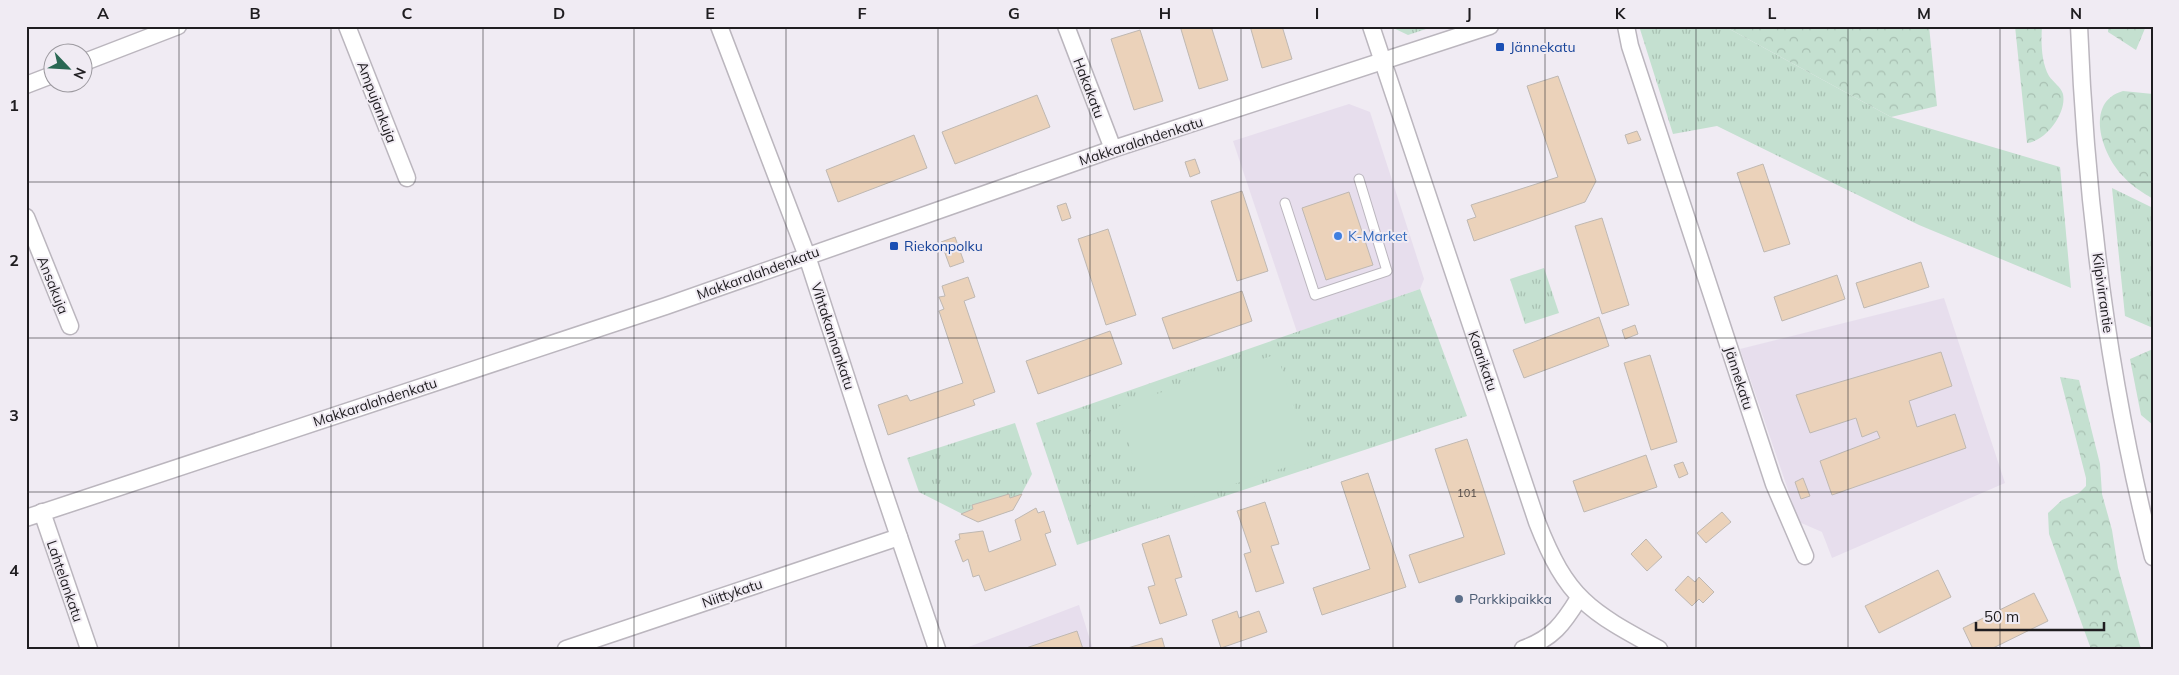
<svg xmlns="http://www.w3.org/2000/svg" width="2179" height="675" font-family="Mulish,sans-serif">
  <defs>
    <pattern id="grass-tufts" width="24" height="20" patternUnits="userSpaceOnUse" patternTransform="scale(1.25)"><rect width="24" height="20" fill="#c4e0d0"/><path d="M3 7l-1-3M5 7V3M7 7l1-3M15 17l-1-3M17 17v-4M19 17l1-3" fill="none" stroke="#a8c0b2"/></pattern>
    <pattern id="forest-crowns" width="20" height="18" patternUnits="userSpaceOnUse" patternTransform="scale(1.25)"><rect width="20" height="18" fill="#c4e0d0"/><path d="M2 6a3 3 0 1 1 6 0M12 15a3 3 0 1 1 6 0" fill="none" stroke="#a8c0b2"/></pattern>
  </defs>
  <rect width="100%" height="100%" fill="#f0ebf3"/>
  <g fill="#e7deed">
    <polygon points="1349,104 1370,112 1424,279 1420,289 1297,332 1233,141"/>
    <polygon points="1944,298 2005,483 1832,558 1822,532 1799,522 1740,349"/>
    <polygon points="1079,605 1093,649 963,649"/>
  </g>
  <g fill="url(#grass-tufts)">
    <polygon points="1389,26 1435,26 1408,35"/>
    <polygon points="1639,26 1724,26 1891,117 2060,167 2071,288 1919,225 1717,126 1673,134"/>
    <polygon points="2112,188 2153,208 2153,328 2125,316"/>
    <polygon points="1544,268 1559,313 1525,324 1510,279"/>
    <polygon points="1420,289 1467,416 1077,545 1036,423"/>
    <polygon points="1015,423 1032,474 1013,510 978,522 919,492 907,458"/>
  </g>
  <g fill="url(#forest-crowns)">
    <polygon points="1724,26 1929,26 1937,106 1891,117"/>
    <path d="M2015,26H2042C2041,41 2041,62 2049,76C2053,82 2061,87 2063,94C2067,113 2046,141 2027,143Z"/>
    <polygon points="2108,26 2146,26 2136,50 2108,32"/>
    <path d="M2123,91L2153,94V199C2142,192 2130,185 2122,175C2102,154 2084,102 2123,91Z"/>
    <polygon points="2153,349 2153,425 2141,415 2130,359"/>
    <polygon points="2060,377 2079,380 2100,464 2102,494 2112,530 2118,568 2141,649 2091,649 2049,534 2048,513 2062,500 2079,493 2086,486 2086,478"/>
  </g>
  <polygon fill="#c4e0d0" points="1277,354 1311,459 1151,511 1117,407"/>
  <g fill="#ebd2ba" stroke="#bfb8b2">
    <polygon points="1180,26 1211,26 1228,80 1199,89"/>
    <polygon points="1250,26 1282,26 1292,59 1262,68"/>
    <polygon points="1140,30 1163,101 1134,110 1111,39"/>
    <polygon points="1558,76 1596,181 1585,202 1474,241 1467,220 1476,217 1471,205 1558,177 1527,86"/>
    <polygon points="1037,95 1050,127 955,164 942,132"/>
    <polygon points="1637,131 1641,140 1628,144 1625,135"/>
    <polygon points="914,135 927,168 838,202 826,170"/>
    <polygon points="1195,159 1200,173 1190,177 1185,162"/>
    <polygon points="1763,164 1790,244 1764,252 1737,173"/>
    <polygon points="1242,191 1268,271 1237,281 1211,201"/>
    <polygon points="1349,192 1373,265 1326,280 1302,208"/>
    <polygon points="1066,203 1071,218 1062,221 1057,206"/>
    <polygon points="1602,218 1629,305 1602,314 1575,226"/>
    <polygon points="1108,229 1136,315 1106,325 1078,239"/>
    <polygon points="955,237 964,262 950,267 941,242"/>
    <polygon points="1921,262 1929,287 1864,308 1856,283"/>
    <polygon points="1837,275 1845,299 1782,321 1774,297"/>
    <polygon points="968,277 975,297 964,301 995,392 973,400 975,405 888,435 878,405 907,395 910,401 963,383 939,311 944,309 939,297 945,296 942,286"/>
    <polygon points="1242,291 1252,321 1173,349 1162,318"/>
    <polygon points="1599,317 1609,346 1524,378 1513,350"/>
    <polygon points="1635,325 1638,334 1625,339 1622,330"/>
    <polygon points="1110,331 1122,364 1038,394 1026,361"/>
    <polygon points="1941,352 1952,386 1909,401 1917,427 1955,414 1966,448 1832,495 1820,461 1880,438 1877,431 1862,437 1856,418 1810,433 1796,395"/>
    <polygon points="1650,355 1677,442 1651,450 1624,363"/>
    <polygon points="1467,439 1505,554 1419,583 1409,555 1464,537 1435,449"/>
    <polygon points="1646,455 1657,487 1584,512 1573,481"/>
    <polygon points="1683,462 1688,474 1679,478 1674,465"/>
    <polygon points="1368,473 1406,587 1322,615 1313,588 1370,569 1341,482"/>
    <polygon points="1803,478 1810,496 1801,499 1795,482"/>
    <polygon points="1009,494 1010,498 1022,494 1013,510 978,522 961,514 973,509 972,505"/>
    <polygon points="1265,502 1279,544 1271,546 1284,583 1256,592 1244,554 1251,552 1237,511"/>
    <polygon points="1036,508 1038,513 1044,511 1051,532 1045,534 1056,565 985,591 979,575 973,577 968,559 963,562 955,541 960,539 959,534 983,531 989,552 1021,540 1015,520"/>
    <polygon points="1722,512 1731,522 1706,543 1697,533"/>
    <polygon points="1169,535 1182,577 1175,579 1187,615 1160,624 1148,587 1155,585 1142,544"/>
    <polygon points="1646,539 1662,557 1647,571 1631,554"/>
    <polygon points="1938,570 1951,597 1879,633 1865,606"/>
    <polygon points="1688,576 1695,582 1699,577 1714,592 1703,603 1699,599 1692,606 1675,590"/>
    <polygon points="2034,593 2048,621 1991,649 1973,649 1963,628"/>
    <polygon points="1237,611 1239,618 1259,611 1267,632 1221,648 1212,620"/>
    <polygon points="1077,631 1083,649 1023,649"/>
    <polygon points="1162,638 1165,649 1124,649"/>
  </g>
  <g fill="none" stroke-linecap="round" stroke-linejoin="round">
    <defs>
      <polyline id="service" points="1285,203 1315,295 1387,271 1359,179"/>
      <g id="minor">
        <polyline points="347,26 407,178"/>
        <polyline points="719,26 807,256 874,463 937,649"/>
        <polyline points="1066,26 1113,149"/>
        <path d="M1371,26L1537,522C1567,599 1589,611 1659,649"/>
        <polyline points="1626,26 1630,46 1774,484 1805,556"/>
        <path d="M2079,26C2086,204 2109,384 2153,557"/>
        <polyline points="82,63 178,26"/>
        <polyline points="26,85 52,75"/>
        <polyline points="26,217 70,326"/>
        <polyline points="42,512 89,649"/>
        <polyline points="26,518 666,306 1113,149 1490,26"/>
        <polyline points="566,649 899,537"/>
        <path d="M1523,649C1553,638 1563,624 1579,598"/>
      </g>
    </defs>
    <use href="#service" stroke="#bbb6be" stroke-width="11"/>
    <use href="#minor" stroke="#bbb6be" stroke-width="19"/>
    <use href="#service" stroke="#fff" stroke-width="9"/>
    <use href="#minor" stroke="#fff" stroke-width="16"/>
  </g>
  <path fill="none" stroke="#1f1d20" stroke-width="1" stroke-opacity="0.55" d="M179,26V649M331,26V649M483,26V649M634,26V649M786,26V649M938,26V649M1090,26V649M1241,26V649M1393,26V649M1545,26V649M1696,26V649M1848,26V649M2000,26V649M26,182H2153M26,338H2153M26,492H2153"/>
  <g fill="#1a4fb4" stroke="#f0ebf3" stroke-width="2">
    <rect x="1495" y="42" width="10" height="10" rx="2.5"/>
    <rect x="889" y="241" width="10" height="10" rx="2.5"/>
  </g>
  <circle fill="#3f7fe0" stroke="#f0ebf3" stroke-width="2" cx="1338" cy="236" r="5"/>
  <circle fill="#5c6f8a" stroke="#f0ebf3" stroke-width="2" cx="1459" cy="599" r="5"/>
  <g text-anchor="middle" stroke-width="4" stroke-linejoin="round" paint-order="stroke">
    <g font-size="11" fill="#524a46">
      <text x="1467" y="497">101</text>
    </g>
    <g font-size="14" fill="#164399" stroke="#f0ebf3" text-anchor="start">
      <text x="1510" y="52">Jännekatu</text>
      <text x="904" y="251">Riekonpolku</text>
    </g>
    <g font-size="14" fill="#1f1d20" stroke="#f0ebf3">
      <text transform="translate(1089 88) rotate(69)" y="5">Hakakatu</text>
      <text transform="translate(377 102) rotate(69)" y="5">Ampujankuja</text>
      <text transform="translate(1141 141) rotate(-18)" y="5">Makkaralahdenkatu</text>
      <text transform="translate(758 273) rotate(-20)" y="5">Makkaralahdenkatu</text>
      <text transform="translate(53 285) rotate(68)" y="5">Ansakuja</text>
      <text transform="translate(2103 293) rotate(82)" y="5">Kilpivirrantie</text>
      <text transform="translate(833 336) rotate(72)" y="5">Vihtakannankatu</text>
      <text transform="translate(1483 361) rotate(71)" y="5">Kaarikatu</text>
      <text transform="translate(1739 378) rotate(72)" y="5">Jännekatu</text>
      <text transform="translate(375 402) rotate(-18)" y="5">Makkaralahdenkatu</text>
      <text transform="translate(65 581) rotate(71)" y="5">Lahtelankatu</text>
      <text transform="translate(732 593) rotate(-19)" y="5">Niittykatu</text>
    </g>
    <g font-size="14" fill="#366cbe" stroke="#f0ebf3" text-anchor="start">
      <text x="1348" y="241">K-Market</text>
    </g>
    <g font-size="14" fill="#4e5e75" stroke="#f0ebf3" text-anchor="start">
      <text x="1469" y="604">Parkkipaikka</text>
    </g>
  </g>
  <rect width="2179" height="675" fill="none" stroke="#f0ebf3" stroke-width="55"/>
  <g transform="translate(68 68) rotate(115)"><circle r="24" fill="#f0ebf3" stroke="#9c999f"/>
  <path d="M0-4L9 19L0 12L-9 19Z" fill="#2a6854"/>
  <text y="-8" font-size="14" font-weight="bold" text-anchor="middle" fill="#1f1d20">N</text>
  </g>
  <path d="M1976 622v8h128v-8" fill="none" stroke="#1f1d20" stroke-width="2.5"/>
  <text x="1984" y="622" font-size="15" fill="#1f1d20" stroke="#f0ebf3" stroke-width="4" paint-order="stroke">50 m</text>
  <rect x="28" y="28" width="2124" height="620" fill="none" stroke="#1f1d20" stroke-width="2"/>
  <g font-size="16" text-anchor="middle" font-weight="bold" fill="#1f1d20">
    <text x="103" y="19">A</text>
    <text x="255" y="19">B</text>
    <text x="407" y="19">C</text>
    <text x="559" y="19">D</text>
    <text x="710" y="19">E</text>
    <text x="862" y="19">F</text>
    <text x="1014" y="19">G</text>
    <text x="1165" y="19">H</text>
    <text x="1317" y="19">I</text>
    <text x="1469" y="19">J</text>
    <text x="1620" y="19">K</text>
    <text x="1772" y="19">L</text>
    <text x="1924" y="19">M</text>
    <text x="2076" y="19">N</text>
    <text x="14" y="111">1</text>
    <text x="14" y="266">2</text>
    <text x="14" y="421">3</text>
    <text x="14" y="576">4</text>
  </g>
</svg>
